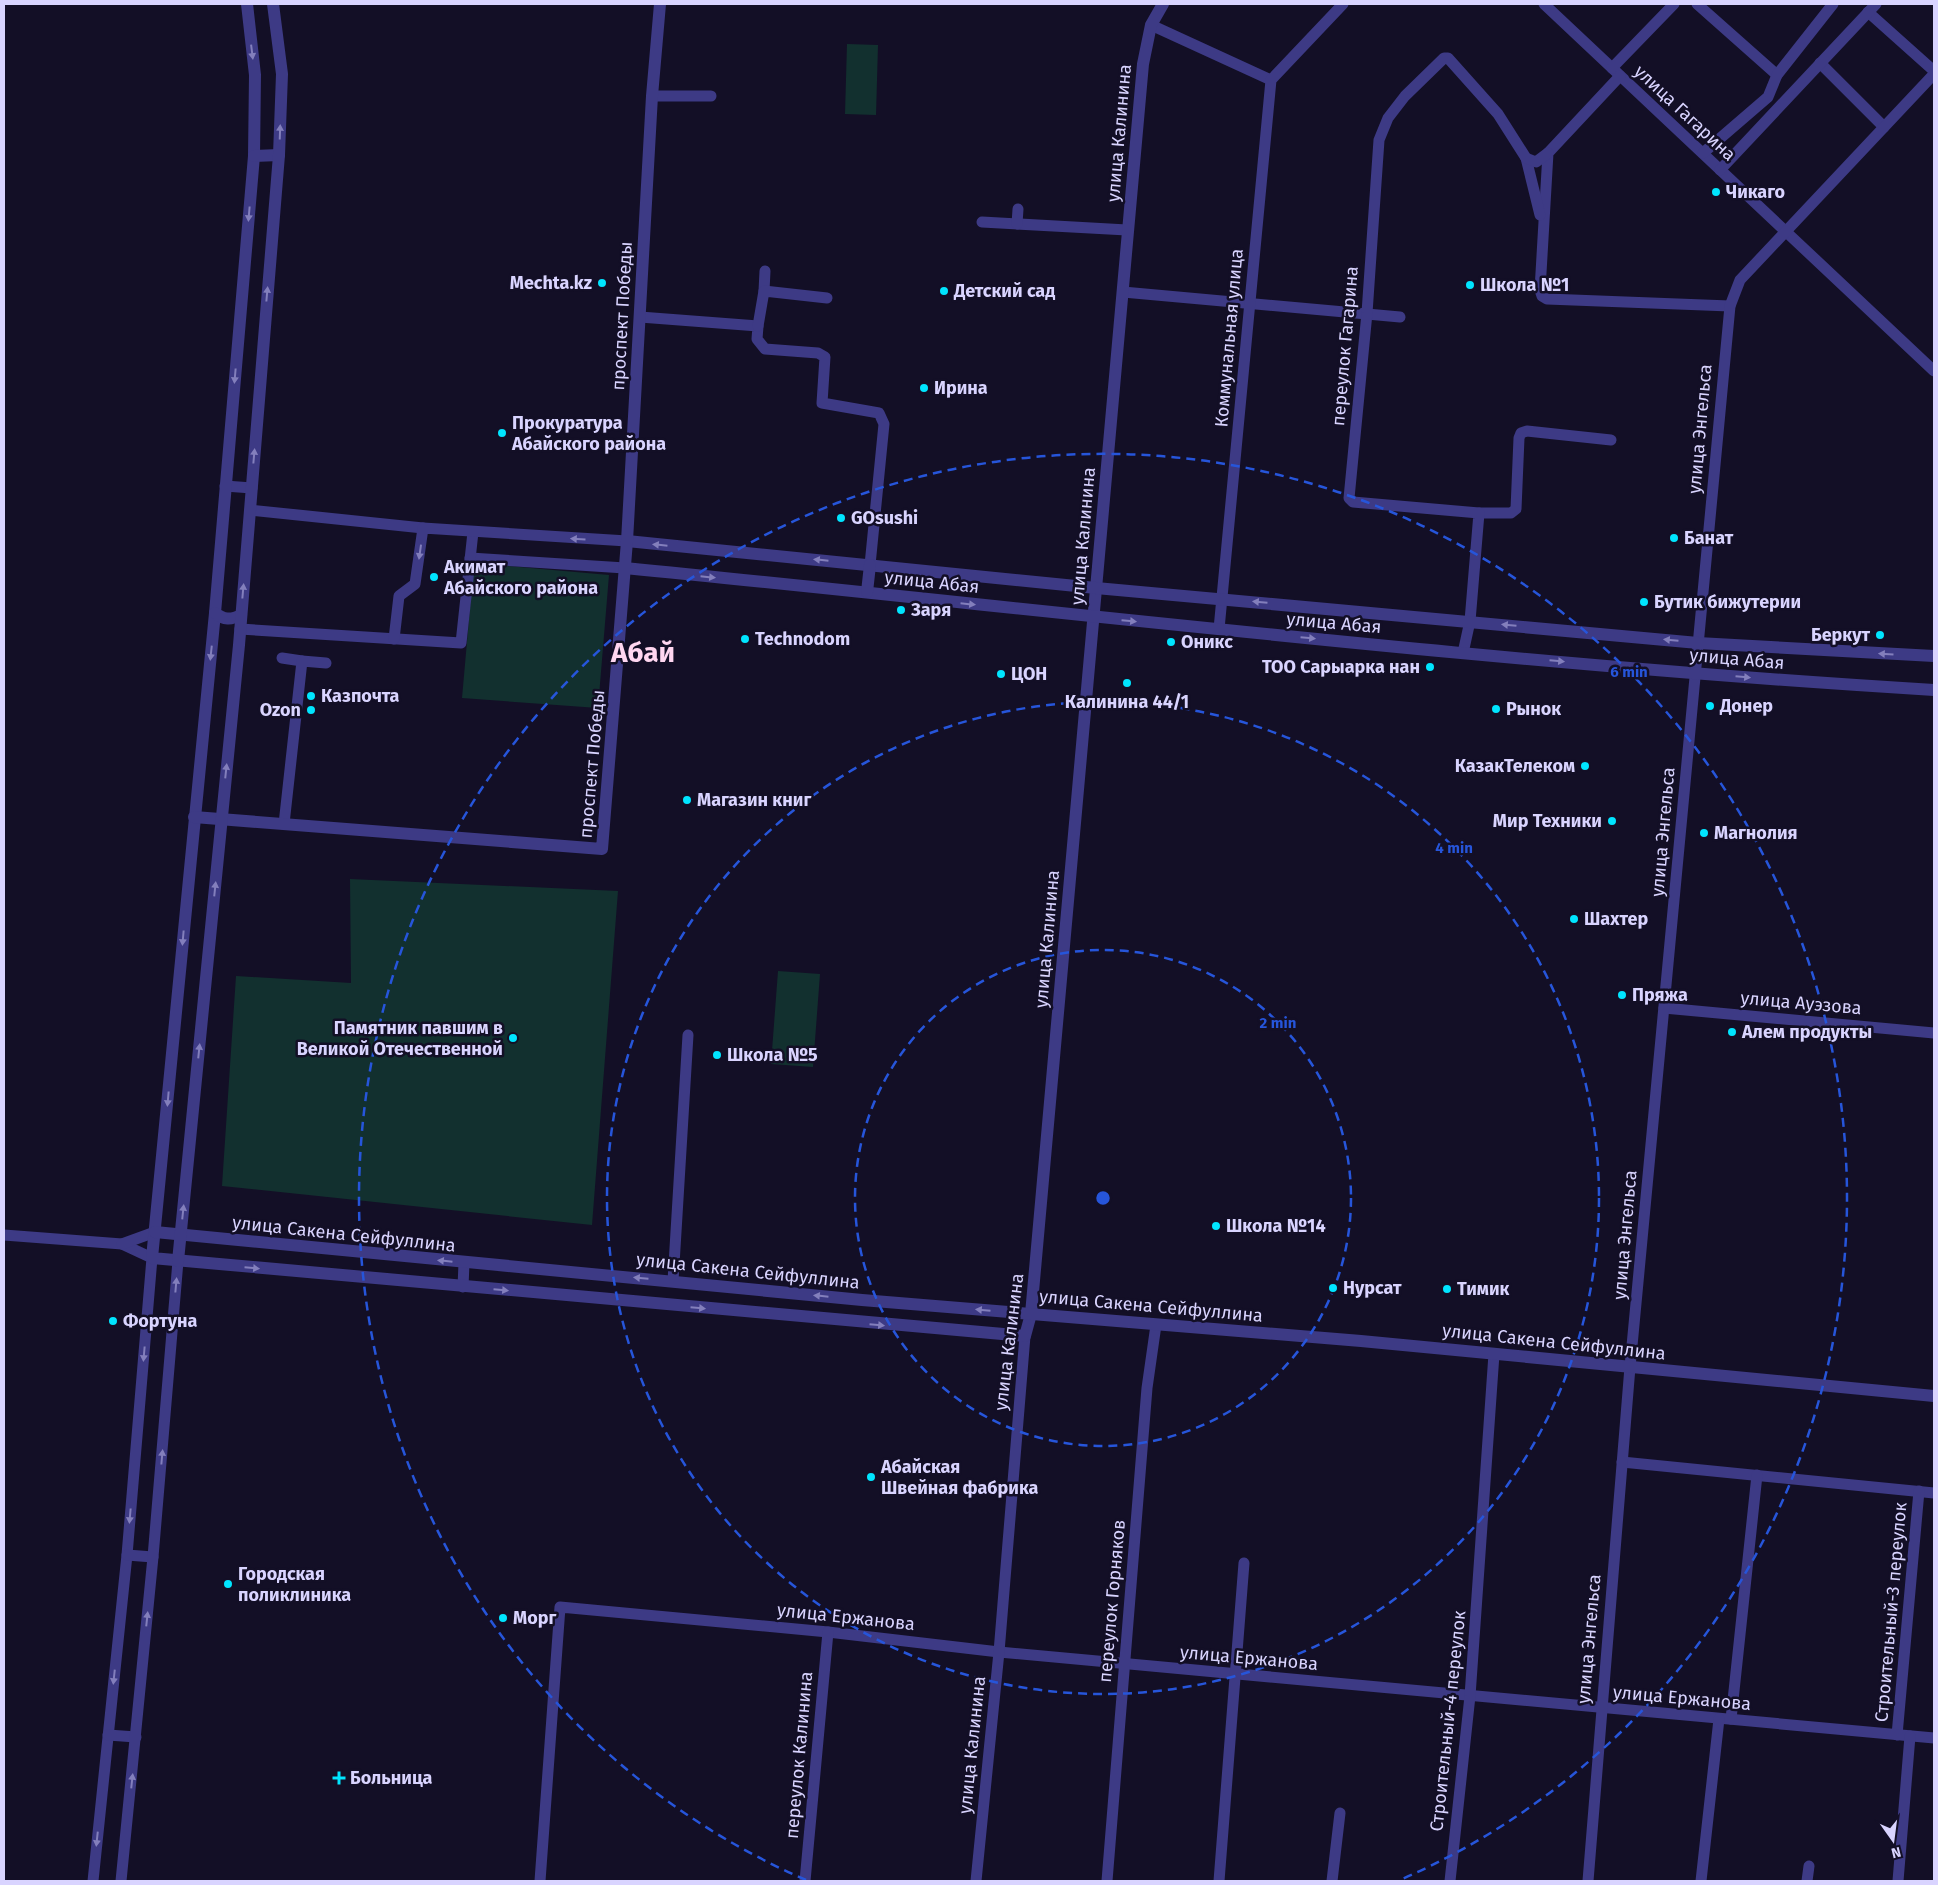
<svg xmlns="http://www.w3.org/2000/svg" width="1938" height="1885" font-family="'Fira Sans',sans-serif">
  <rect width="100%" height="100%" fill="#130f26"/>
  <g fill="#12302f">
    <polygon points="847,44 878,45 876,115 845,114"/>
    <polygon points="474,563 609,575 598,708 462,698"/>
    <polygon points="350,879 618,891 592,1225 222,1186 236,976 351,983"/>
    <polygon points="778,971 820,974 813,1067 771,1064"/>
  </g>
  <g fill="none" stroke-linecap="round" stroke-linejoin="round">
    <g stroke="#3d3a85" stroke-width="11">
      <polyline points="1544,4 1934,371"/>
      <polyline points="1697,4 1777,75"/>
      <polyline points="1868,12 1934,71"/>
      <polyline points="1151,25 1271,80"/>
      <polyline points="1820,63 1884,127"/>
      <polyline points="1612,68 1674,4"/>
      <polyline points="1620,76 1548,153 1540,290 1542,296 1547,299 1730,306"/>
      <polyline points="652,96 711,96"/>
      <polyline points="1703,153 1768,97 1777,75 1833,4"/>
      <polyline points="1526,158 1540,215"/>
      <polyline points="1720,170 1876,4"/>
      <polyline points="982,222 1127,230"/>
      <polyline points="1017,224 1018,209"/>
      <polyline points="764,291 765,271"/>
      <polyline points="1123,292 1400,317"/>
      <polyline points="640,317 758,326 757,339 765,349 818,353 825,357 822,403 879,413 884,424 870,565"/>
      <polyline points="758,326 764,291 827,298"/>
      <polyline points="225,486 252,488"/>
      <polyline points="250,510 423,528"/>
      <polyline points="1479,513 1511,513 1516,509 1519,438 1521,433 1527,431 1611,440"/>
      <polyline points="470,558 625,568"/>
      <polyline points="240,629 461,643 473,532"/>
      <polyline points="1219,629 1271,80 1343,4"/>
      <polyline points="394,639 399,596 415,584 423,528 627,541"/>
      <polyline points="1463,653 1470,621 1479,513 1353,502 1349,498 1367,313 1379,140 1388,118 1405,96 1444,58 1448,58 1498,114 1526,158 1536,162 1548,153"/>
      <polyline points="282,658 302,661"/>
      <polyline points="284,824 302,661 326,663"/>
      <polyline points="1664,1008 1934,1033"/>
      <polyline points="4,1235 122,1244 152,1258 127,1555 93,1881"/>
      <polyline points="122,1244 155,1232"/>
      <polyline points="673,1281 688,1035"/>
      <polyline points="463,1287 464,1263"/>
      <polyline points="1622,1462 1934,1493"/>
      <polyline points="127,1555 153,1557"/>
      <polyline points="1731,1719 1757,1475"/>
      <polyline points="108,1735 136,1737"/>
      <polyline points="1897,1735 1919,1491"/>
      <polyline points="121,1881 153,1557 178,1261"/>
      <polyline points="540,1881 560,1607 828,1632 999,1652 1934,1738"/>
      <polyline points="805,1881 828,1632"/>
      <polyline points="976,1881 999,1652 1025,1336"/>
      <polyline points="1107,1881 1147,1388 1156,1325"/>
      <polyline points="1219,1881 1244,1563"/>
      <polyline points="1332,1881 1340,1813"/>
      <polyline points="1450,1881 1470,1696 1494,1354"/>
      <polyline points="1588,1881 1630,1367 1730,306 1740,280 1934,74"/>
      <polyline points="1701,1881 1719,1719"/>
      <polyline points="1807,1881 1809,1866"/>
      <polyline points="1898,1881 1910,1736"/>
    </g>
    <g stroke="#3d3a85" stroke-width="12">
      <polyline points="247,4 255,75 254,156 215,613 152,1258 1025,1336 1031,1314 1143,64 1151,25 1163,4"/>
      <polyline points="254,156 279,155"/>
      <polyline points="627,541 1096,588 1698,643 1934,656"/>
      <path d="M625,568C1061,611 1497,664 1934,690"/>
      <polyline points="867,592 870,565"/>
      <path d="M215,613C224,620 231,620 241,615"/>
      <polyline points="194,817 602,849 627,541 652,96 660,4"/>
      <polyline points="155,1232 862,1300 1361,1341 1934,1396"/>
      <polyline points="178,1261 239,645 279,155 282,74 273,4"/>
    </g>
  </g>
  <defs><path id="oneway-solid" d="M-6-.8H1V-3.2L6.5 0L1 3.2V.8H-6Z" transform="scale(1.25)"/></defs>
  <g fill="#837fbc">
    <use href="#oneway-solid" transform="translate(252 52) rotate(83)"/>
    <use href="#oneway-solid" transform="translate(280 132) rotate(-88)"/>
    <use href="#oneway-solid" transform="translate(249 214) rotate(95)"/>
    <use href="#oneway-solid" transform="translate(267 294) rotate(-85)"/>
    <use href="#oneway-solid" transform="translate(235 376) rotate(95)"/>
    <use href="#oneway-solid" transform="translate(254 456) rotate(-85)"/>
    <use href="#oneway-solid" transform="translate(578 539) rotate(-177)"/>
    <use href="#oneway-solid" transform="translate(660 545) rotate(-174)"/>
    <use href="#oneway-solid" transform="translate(420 552) rotate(98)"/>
    <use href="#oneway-solid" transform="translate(821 560) rotate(-174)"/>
    <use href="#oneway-solid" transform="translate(708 577) rotate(6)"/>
    <use href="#oneway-solid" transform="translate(243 591) rotate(-85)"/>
    <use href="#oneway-solid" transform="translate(1260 602) rotate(-175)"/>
    <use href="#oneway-solid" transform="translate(968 604) rotate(6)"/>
    <use href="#oneway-solid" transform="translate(1129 621) rotate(5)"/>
    <use href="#oneway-solid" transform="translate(1509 625) rotate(-175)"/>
    <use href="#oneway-solid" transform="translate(1308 638) rotate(5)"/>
    <use href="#oneway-solid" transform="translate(1671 640) rotate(-175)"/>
    <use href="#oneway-solid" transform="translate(211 653) rotate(96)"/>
    <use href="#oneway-solid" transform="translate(1886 654) rotate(-177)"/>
    <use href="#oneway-solid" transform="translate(1557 661) rotate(5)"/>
    <use href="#oneway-solid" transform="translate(1743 677) rotate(5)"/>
    <use href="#oneway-solid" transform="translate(226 771) rotate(-84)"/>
    <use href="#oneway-solid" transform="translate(215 889) rotate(-84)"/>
    <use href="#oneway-solid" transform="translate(183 938) rotate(95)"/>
    <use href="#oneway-solid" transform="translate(199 1051) rotate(-84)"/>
    <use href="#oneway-solid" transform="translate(168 1099) rotate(95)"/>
    <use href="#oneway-solid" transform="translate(183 1212) rotate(-84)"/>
    <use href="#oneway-solid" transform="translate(445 1261) rotate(-174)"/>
    <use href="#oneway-solid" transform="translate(252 1268) rotate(5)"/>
    <use href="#oneway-solid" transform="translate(641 1278) rotate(-175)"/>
    <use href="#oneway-solid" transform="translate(176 1285) rotate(-85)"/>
    <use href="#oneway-solid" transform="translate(501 1290) rotate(5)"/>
    <use href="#oneway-solid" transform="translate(821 1296) rotate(-174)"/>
    <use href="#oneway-solid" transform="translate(698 1308) rotate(5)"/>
    <use href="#oneway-solid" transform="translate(983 1310) rotate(-175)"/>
    <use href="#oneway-solid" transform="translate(877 1325) rotate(5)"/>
    <use href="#oneway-solid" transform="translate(144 1354) rotate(95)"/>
    <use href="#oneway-solid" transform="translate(162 1457) rotate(-85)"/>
    <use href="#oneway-solid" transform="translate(130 1516) rotate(95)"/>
    <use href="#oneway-solid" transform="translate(147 1619) rotate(-84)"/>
    <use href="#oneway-solid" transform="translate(114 1677) rotate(96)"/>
    <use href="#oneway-solid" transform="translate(132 1781) rotate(-84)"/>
    <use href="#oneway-solid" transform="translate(97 1839) rotate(96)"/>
  </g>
  <g fill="none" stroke="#2655da" stroke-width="2.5" stroke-dasharray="9 6">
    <circle cx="1103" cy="1198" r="248"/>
    <circle cx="1103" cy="1198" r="496"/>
    <path d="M806 1880A744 744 0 1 1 1400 1880"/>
  </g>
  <g fill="#00e5ff" stroke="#130f26" stroke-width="2">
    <circle cx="1716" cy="192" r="5"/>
    <circle cx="602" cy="283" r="5"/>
    <circle cx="1470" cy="285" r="5"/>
    <circle cx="944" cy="291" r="5"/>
    <circle cx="924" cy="388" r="5"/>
    <circle cx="502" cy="433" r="5"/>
    <circle cx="841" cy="518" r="5"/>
    <circle cx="1674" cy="538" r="5"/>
    <circle cx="434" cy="577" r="5"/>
    <circle cx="1644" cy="602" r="5"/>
    <circle cx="901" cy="610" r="5"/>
    <circle cx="1880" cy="635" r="5"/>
    <circle cx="745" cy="639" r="5"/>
    <circle cx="1171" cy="642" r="5"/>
    <circle cx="1430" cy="667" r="5"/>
    <circle cx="1001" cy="674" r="5"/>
    <circle cx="1127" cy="683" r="5"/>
    <circle cx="311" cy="696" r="5"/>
    <circle cx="1710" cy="706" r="5"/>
    <circle cx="1496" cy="709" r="5"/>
    <circle cx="311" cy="710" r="5"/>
    <circle cx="1585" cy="766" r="5"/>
    <circle cx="687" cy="800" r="5"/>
    <circle cx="1612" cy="821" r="5"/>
    <circle cx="1704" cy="833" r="5"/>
    <circle cx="1574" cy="919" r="5"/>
    <circle cx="1622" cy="995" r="5"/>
    <circle cx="1732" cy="1032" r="5"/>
    <circle cx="513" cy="1038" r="5"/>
    <circle cx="717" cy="1055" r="5"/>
    <circle cx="1216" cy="1226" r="5"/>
    <circle cx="1333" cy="1288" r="5"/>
    <circle cx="1447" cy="1289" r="5"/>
    <circle cx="113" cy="1321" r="5"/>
    <circle cx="871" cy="1477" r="5"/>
    <circle cx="228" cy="1584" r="5"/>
    <circle cx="503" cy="1618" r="5"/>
    <path d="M336.5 1770.5h5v5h5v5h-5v5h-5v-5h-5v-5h5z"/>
  </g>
  <g text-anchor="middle" stroke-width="5" stroke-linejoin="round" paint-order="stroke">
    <g font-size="18" fill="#d9d4ff" stroke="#130f26">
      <text transform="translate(1685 113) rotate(43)" y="6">улица Гагарина</text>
      <text transform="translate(1119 133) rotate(-85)" y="6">улица Калинина</text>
      <text transform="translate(622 316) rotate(-87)" y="6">проспект Победы</text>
      <text transform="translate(1229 338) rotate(-85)" y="6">Коммунальная улица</text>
      <text transform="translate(1345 346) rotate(-85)" y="6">переулок Гагарина</text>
      <text transform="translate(1700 429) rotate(-85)" y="6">улица Энгельса</text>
      <text transform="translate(1083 536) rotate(-85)" y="6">улица Калинина</text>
      <text transform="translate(932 582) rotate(6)" y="6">улица Абая</text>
      <text transform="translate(1334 623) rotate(5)" y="6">улица Абая</text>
      <text transform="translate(1737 659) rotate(5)" y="6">улица Абая</text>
      <text transform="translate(592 764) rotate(-85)" y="6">проспект Победы</text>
      <text transform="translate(1663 832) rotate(-85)" y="6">улица Энгельса</text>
      <text transform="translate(1047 939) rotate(-85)" y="6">улица Калинина</text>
      <text transform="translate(1801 1003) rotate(5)" y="6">улица Ауэзова</text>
      <text transform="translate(344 1234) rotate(6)" y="6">улица Сакена Сейфуллина</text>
      <text transform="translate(1625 1235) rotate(-85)" y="6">улица Энгельса</text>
      <text transform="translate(748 1271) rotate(6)" y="6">улица Сакена Сейфуллина</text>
      <text transform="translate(1151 1306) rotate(5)" y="6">улица Сакена Сейфуллина</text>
      <text transform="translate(1009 1342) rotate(-83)" y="6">улица Калинина</text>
      <text transform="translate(1554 1342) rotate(6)" y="6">улица Сакена Сейфуллина</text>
      <text transform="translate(1112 1601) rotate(-85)" y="6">переулок Горняков</text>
      <text transform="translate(1891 1612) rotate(-85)" y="6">Строительный-3 переулок</text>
      <text transform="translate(846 1617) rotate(6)" y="6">улица Ержанова</text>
      <text transform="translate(1589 1639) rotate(-85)" y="6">улица Энгельса</text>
      <text transform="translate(1249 1658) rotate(5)" y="6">улица Ержанова</text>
      <text transform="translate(1682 1698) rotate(5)" y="6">улица Ержанова</text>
      <text transform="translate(1448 1721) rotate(-84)" y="6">Строительный-4 переулок</text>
      <text transform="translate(972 1745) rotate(-84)" y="6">улица Калинина</text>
      <text transform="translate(799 1755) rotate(-85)" y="6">переулок Калинина</text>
    </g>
    <g font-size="18" font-weight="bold" fill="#d9d4ff" stroke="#130f26" text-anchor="start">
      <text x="1726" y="198">Чикаго</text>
      <text x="592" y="289" text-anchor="end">Mechta.kz</text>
      <text x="1480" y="291">Школа №1</text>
      <text x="954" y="297">Детский сад</text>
      <text x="934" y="394">Ирина</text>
      <text x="512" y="429">Прокуратура<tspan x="512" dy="21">Абайского района</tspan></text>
      <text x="851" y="524">GOsushi</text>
      <text x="1684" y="544">Банат</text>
      <text x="444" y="573">Акимат<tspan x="444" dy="21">Абайского района</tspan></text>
      <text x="1654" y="608">Бутик бижутерии</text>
      <text x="911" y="616">Заря</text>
      <text x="1870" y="641" text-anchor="end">Беркут</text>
      <text x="755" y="645">Technodom</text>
      <text x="1181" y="648">Оникс</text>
      <text x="1420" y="673" text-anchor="end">ТОО Сарыарка нан</text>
      <text x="1011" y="680">ЦОН</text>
      <text x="321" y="702">Казпочта</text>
      <text x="1127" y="708" text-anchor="middle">Калинина 44/1</text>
      <text x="1720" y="712">Донер</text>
      <text x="1506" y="715">Рынок</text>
      <text x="301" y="716" text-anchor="end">Ozon</text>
      <text x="1575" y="772" text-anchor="end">КазакТелеком</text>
      <text x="697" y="806">Магазин книг</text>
      <text x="1602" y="827" text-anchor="end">Мир Техники</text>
      <text x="1714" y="839">Магнолия</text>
      <text x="1584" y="925">Шахтер</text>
      <text x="1632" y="1001">Пряжа</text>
      <text x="503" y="1034" text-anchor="end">Памятник павшим в<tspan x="503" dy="21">Великой Отечественной</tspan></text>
      <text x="1742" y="1038">Алем продукты</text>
      <text x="727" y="1061">Школа №5</text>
      <text x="1226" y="1232">Школа №14</text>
      <text x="1343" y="1294">Нурсат</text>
      <text x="1457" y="1295">Тимик</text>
      <text x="123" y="1327">Фортуна</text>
      <text x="881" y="1473">Абайская<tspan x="881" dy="21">Швейная фабрика</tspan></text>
      <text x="238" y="1580">Городская<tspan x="238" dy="21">поликлиника</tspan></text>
      <text x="513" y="1624">Морг</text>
      <text x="350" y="1784">Больница</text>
    </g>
    <g font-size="28" font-weight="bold" fill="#ffd6f0" stroke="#130f26">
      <text x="643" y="662">Абай</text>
    </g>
  </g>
  <circle cx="1103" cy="1198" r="8" fill="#2655da" stroke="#130f26" stroke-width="2.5"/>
  <g font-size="15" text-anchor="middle" font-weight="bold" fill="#2655da" stroke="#130f26" stroke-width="5" stroke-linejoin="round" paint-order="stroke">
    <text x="1629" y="677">6 min</text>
    <text x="1454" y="853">4 min</text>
    <text x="1278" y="1028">2 min</text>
  </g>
  <rect width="1938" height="1885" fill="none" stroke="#d9d4ff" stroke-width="10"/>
  <g transform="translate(1893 1840) rotate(166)" stroke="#130f26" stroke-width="4" paint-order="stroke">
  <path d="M0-4L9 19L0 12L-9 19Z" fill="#d9d4ff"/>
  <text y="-8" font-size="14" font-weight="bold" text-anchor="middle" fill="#d9d4ff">N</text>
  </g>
</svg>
